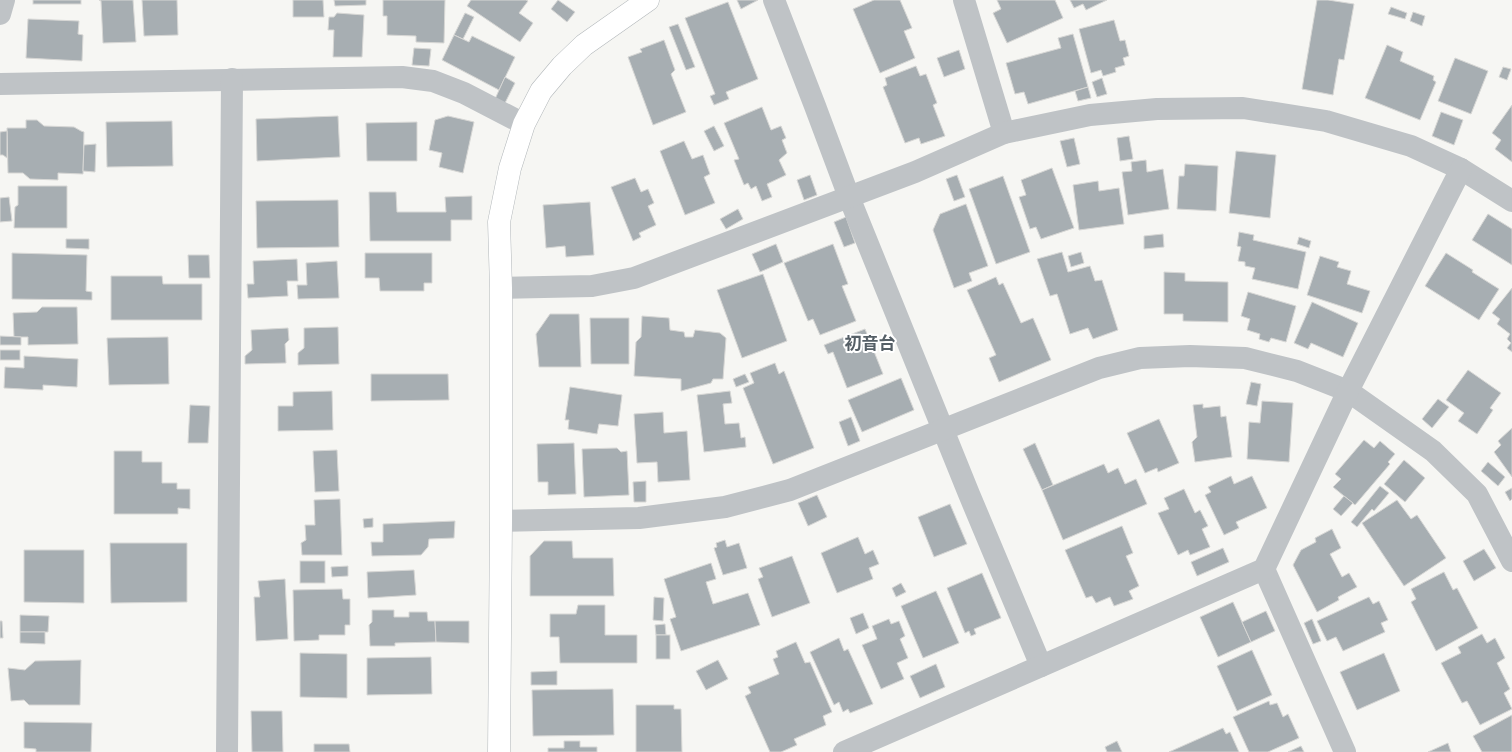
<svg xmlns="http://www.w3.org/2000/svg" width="1512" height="752" font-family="'Sofia Sans Condensed','Noto Sans JP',sans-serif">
  <rect width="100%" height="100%" fill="#f6f6f3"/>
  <g fill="#a7aeb2" stroke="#d7d7d5">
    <rect x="33" y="0" width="48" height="4"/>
    <polygon points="99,0 133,0 136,42 103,43 101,1"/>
    <polygon points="142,0 177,0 178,35 144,36"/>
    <polygon points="293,0 323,0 324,17 293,17"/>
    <polygon points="334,0 366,0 366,5 335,6"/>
    <polygon points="383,0 445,0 444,43 416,42 416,36 387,35 387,16 383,16"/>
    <polygon points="471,0 526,0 528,1 519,13 533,23 520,42 467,6"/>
    <polygon points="558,0 575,12 567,22 551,9"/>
    <polygon points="737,0 758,0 741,9"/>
    <polygon points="874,0 900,0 912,28 904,31 915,58 880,73 853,9"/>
    <polygon points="997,0 1055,0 1063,18 1007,43 993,13 1001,9"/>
    <polygon points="1070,0 1107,0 1086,10 1083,4 1074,8"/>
    <polygon points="1317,0 1328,0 1354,4 1344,60 1339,59 1333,95 1302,89"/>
    <polygon points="728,2 758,79 726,92 729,99 714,105 710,96 715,94 685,18"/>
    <polygon points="1391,7 1407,13 1405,19 1388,14"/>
    <polygon points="1413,12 1425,16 1422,26 1410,21"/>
    <polygon points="337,13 364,15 362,57 333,57 334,30 328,30 329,17 334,17"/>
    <polygon points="465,13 474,17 463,39 454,35"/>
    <polygon points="28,19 79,21 78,34 83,35 82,61 26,58"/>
    <polygon points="1114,20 1120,41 1125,40 1129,56 1123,58 1125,65 1115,68 1116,72 1103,76 1101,70 1091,73 1079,29"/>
    <polygon points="678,24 695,67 686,70 669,27"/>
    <polygon points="1073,34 1088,87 1028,104 1024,92 1015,94 1006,63 1061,48 1058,38"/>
    <polygon points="454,35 469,42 472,36 515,57 499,90 442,60"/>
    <polygon points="664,40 675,70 671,74 686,112 653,125 628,57 642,52 640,49"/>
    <polygon points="1387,45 1403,52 1400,61 1434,76 1433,80 1436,82 1420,120 1365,98"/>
    <polygon points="414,48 431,49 429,66 412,65"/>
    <polygon points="959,50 965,69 944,77 937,58"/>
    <polygon points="1455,58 1488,71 1471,114 1438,101"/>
    <polygon points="916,66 920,76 926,74 937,103 933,105 945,136 921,144 919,138 905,143 883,87 887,85 885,78"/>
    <polygon points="1503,67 1511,69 1507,80 1499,77"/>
    <polygon points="505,77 515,83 505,103 495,99"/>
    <polygon points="1102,78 1107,94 1097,97 1092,82"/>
    <polygon points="1088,87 1091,98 1078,101 1075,91"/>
    <polygon points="1512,105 1512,162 1495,149 1501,140 1492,133"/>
    <polygon points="762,107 771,130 781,126 786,138 782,140 787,153 779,160 786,175 767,184 772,197 762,201 756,186 751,189 748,183 744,185 734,160 739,159 724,123"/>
    <polygon points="1441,112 1463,120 1454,145 1432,136"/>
    <polygon points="338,116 340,157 257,161 256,119"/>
    <polygon points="448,116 474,122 463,173 439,167 442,153 429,150 435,120"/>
    <polygon points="26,120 37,120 44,126 74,127 81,131 84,132 83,174 58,173 58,180 30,179 23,173 8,173 7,128 26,128"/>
    <polygon points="172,121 173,166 107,167 106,122"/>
    <polygon points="417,122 417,161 367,161 366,123"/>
    <polygon points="714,126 724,146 714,151 704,131"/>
    <polygon points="7,131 7,158 3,155 0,155 0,132"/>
    <polygon points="1129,136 1133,159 1120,161 1117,138"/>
    <polygon points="1074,138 1080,164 1067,167 1060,141"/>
    <polygon points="684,141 692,159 703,155 710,174 704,177 715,203 685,215 660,151"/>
    <polygon points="96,144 95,172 83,171 84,145"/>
    <polygon points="1236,151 1276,155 1270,218 1229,213"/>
    <polygon points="1146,160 1147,172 1163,169 1169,209 1128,215 1122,172 1132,171 1131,162"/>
    <polygon points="1185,164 1218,166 1216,211 1177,209 1179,176 1184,176"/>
    <polygon points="1052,168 1074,228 1041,239 1036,227 1030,229 1019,197 1026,195 1021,180"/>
    <polygon points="810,175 817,195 804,200 797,180"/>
    <polygon points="957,175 965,197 954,201 946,179"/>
    <polygon points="1003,176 1030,252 996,264 969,189"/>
    <polygon points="635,178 641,192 648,189 654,203 648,206 656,225 639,233 641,237 633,241 611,187"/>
    <polygon points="1098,181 1099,191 1119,188 1124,224 1079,230 1073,185"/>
    <polygon points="18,186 67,186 67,228 14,228 15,207 18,205"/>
    <polygon points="369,192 396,192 397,212 446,212 445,197 472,196 472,220 451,220 451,241 370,241"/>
    <polygon points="9,197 12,221 0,222 0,198"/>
    <polygon points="338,200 339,247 257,248 256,201"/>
    <polygon points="590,202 594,255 566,257 565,246 546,248 543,205"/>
    <polygon points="966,204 988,266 969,273 972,281 954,288 933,230 940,214"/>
    <polygon points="738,209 743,219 726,229 720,219"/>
    <polygon points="1488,214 1512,229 1512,265 1472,240"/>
    <polygon points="846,217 855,243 844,247 834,222"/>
    <polygon points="1239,232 1254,235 1253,240 1306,252 1298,289 1252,279 1255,268 1245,266 1245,262 1238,261 1241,247 1237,246"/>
    <polygon points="1163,234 1164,247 1144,249 1144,236"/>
    <polygon points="1299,237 1311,241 1309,248 1297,244"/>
    <polygon points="66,239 89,239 89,249 66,248"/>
    <polygon points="776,244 783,262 760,272 752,254"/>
    <polygon points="833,244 848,284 842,286 856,321 820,335 813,319 808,321 784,263"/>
    <polygon points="1062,252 1068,272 1090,266 1095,281 1102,280 1118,330 1093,339 1088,328 1070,334 1057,294 1050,296 1037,259"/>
    <polygon points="1081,252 1084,263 1071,267 1068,256"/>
    <polygon points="12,253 87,255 86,291 92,292 92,300 12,299"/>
    <polygon points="365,253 432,253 432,283 424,283 424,291 380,291 379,278 365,278"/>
    <polygon points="1446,253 1473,270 1472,272 1499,289 1479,320 1425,286"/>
    <polygon points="188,255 209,255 210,278 189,278"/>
    <polygon points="1320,256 1339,262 1337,267 1351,271 1347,284 1370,291 1362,313 1307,295"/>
    <polygon points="297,259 298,281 287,281 288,296 248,298 247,284 254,284 253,261"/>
    <polygon points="337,261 339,298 298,299 297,285 307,285 306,263"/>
    <polygon points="1164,272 1185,273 1185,281 1228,282 1228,322 1183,321 1183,314 1164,314"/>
    <polygon points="763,274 787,341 742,358 717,290"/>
    <polygon points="111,276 162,276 163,284 202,284 202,320 111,320"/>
    <polygon points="996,277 999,285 1003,283 1021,323 1033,318 1051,360 999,382 989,358 996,355 967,290"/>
    <polygon points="1512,288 1512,352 1507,348 1511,343 1507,339 1510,334 1497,324 1500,319 1492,313"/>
    <polygon points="1248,292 1296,306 1286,342 1271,338 1269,342 1259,339 1260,334 1247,330 1250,319 1241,316"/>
    <polygon points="1312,302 1358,323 1343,357 1311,343 1308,349 1294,343"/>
    <polygon points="42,307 77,307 78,344 28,345 28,337 14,337 13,313 37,312"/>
    <polygon points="550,314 579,314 581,367 539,367 536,334"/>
    <polygon points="642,316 669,318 670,330 684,332 685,337 693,337 695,330 720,333 726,338 723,379 713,379 711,383 681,391 681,379 634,376 636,342 641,337"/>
    <polygon points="590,318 629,318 629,364 591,364"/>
    <polygon points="338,327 339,364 298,365 298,353 304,348 304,328"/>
    <polygon points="288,328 289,340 285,344 286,363 245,364 245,356 252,350 251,330"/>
    <polygon points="865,329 883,374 847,388 833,352 828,354 824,345"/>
    <polygon points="0,336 21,337 21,345 0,345"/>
    <polygon points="168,337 169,384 109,385 107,338"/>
    <rect x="0" y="350" width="20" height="10"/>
    <polygon points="24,356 78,359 77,387 43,385 43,390 4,388 5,367 24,368"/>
    <polygon points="775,363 779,374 784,371 814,448 773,464 743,388 754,383 750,373"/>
    <polygon points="1468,370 1501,393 1490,408 1493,410 1477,434 1458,421 1464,413 1446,400"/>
    <polygon points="371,374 448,374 449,400 371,401"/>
    <polygon points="745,374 749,382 736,387 733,379"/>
    <polygon points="901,378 914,410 862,432 848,400"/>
    <polygon points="1251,382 1261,384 1257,406 1246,404"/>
    <polygon points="570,387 622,395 618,426 599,424 597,434 568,429 569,420 565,420"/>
    <polygon points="332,391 333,430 278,431 278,406 293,406 293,392"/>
    <polygon points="730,391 732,403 723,404 725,424 739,423 741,438 745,437 746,447 704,452 697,395"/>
    <polygon points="1438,399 1449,407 1432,428 1422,419"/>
    <polygon points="1262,401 1293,403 1289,462 1247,459 1249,422 1260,423"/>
    <polygon points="1203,404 1203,408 1220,406 1221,417 1226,416 1232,457 1195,462 1192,442 1197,437 1193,405"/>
    <polygon points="190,405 210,406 208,443 188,443"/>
    <polygon points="663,412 664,433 687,431 690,480 658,482 657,462 637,463 634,414"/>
    <polygon points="851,417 860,441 848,446 839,422"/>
    <polygon points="1159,419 1179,463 1158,472 1157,468 1145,473 1127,433"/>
    <polygon points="1512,428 1512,477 1494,452 1501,445 1498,441"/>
    <polygon points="1364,440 1374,448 1380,441 1395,454 1388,462 1390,464 1355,505 1333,487 1341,479 1335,474"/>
    <polygon points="574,443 576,494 548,495 548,482 538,482 537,444"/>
    <polygon points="1035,443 1053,485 1042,490 1023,449"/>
    <polygon points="617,448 621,452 627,451 629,495 584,497 582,449"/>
    <polygon points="337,450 339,491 315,492 313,451"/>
    <polygon points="114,451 142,451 142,462 162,462 162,483 177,483 177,489 190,489 190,509 178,508 178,514 114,514"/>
    <polygon points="1404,460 1425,478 1405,502 1384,484"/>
    <polygon points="1488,462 1505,477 1498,486 1481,471"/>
    <polygon points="1104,464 1108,473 1118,468 1125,484 1136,479 1147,504 1063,540 1042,490"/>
    <polygon points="1231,476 1234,484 1252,476 1267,508 1236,522 1239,528 1224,535 1205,495 1211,492 1208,487"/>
    <polygon points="646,481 646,502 634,502 633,482"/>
    <polygon points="1380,486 1389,493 1374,511 1372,509 1357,527 1351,522"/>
    <polygon points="1512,488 1512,499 1510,501 1505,492"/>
    <polygon points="1184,489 1195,513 1200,510 1208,526 1202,529 1210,547 1190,555 1188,550 1178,555 1158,513 1169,509 1164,498"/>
    <polygon points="817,495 827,517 808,526 798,503"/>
    <polygon points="1344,496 1353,503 1341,516 1333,509"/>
    <polygon points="340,499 342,555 302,555 301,543 306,540 305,525 315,525 314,500"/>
    <polygon points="1397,500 1411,519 1417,515 1446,558 1404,586 1362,523"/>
    <polygon points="950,504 967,544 934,557 918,517"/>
    <polygon points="373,518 373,527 364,528 363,519"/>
    <polygon points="455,521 454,538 429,539 428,547 421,555 372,556 371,542 383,542 383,524"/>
    <polygon points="1122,526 1133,553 1126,556 1139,586 1129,591 1133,599 1114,606 1110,597 1096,603 1092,596 1086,598 1065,550"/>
    <polygon points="1332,529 1341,548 1330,554 1342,577 1349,573 1357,587 1338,597 1339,600 1317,612 1293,565 1301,550 1316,542 1315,538"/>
    <polygon points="858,537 865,554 873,550 879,564 869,568 873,579 837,593 821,553"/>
    <polygon points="725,540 727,547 739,543 747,568 723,575 714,548 717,547 716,543"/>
    <polygon points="544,541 572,541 573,558 613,558 614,596 530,596 530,556"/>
    <polygon points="110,543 187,543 187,602 111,603"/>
    <polygon points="1223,548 1229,562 1197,576 1191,562"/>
    <polygon points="1484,549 1496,568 1474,581 1463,561"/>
    <polygon points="24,550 84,550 84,603 24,602"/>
    <polygon points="792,556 810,603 772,617 758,579 763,577 759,568"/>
    <rect x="300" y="561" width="25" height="22"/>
    <polygon points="711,563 716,579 706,582 713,604 748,593 760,625 681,651 670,619 676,617 664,579"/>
    <polygon points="348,566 348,576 332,577 331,567"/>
    <polygon points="414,570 416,595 368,598 367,572"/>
    <polygon points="1444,572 1453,590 1457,588 1478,628 1436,651 1411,602 1416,599 1411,589"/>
    <polygon points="982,573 1001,618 974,629 976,634 971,636 969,631 965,633 947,588"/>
    <polygon points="285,579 288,639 256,641 254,597 260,597 258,581"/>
    <polygon points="901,583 906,592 896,597 892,588"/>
    <polygon points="342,589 343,599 350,599 350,625 345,625 345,635 319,635 319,640 294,641 293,590"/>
    <polygon points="936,591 959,643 923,658 901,606"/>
    <polygon points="654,597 664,598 663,621 653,620"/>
    <polygon points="1369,597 1373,604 1379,601 1388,620 1381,623 1385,632 1343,651 1336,637 1327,641 1317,621"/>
    <polygon points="1233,602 1251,642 1218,657 1200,617"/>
    <polygon points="578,605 605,605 605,635 637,635 637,663 560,663 559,637 550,637 550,614 576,614"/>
    <polygon points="372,610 394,610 394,617 409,617 409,612 427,612 428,621 435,621 436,642 395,643 395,646 370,646 369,625 372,622"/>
    <polygon points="1266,611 1275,631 1251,642 1242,622"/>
    <polygon points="863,613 869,628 856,634 850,618"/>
    <polygon points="20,615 49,616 48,632 20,632"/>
    <polygon points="889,619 891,624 899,621 905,636 900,639 908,658 897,663 904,679 881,689 862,645 877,639 872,626"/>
    <polygon points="1312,619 1321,641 1313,644 1304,623"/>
    <polygon points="0,621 2,621 3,638 0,638"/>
    <polygon points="435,621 469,621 469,643 436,642"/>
    <polygon points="665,624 666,635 656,635 655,625"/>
    <polygon points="20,632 45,632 45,644 20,643"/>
    <polygon points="1482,634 1487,643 1495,638 1505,658 1497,663 1510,689 1504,693 1512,709 1480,725 1467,701 1462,703 1441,663 1461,653 1458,647"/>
    <rect x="656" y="635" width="14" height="24"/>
    <polygon points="839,638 844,651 848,649 873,704 850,713 848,709 843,712 839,702 834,705 810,652"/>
    <polygon points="796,642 805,663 810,662 832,712 823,716 826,725 794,739 797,745 781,752 770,752 745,696 751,693 748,687 779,674 773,659 778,657 776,651"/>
    <polygon points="1252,650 1272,695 1237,711 1217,666"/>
    <polygon points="300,653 347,654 347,698 300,697"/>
    <polygon points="1384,653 1400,691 1357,710 1340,672"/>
    <polygon points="431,657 432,694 367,695 367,658"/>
    <polygon points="81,660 80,705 29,705 24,700 11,701 8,668 25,670 35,661"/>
    <polygon points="718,660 728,679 706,690 696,671"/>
    <polygon points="936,664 945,687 920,698 910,676"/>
    <polygon points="557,671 557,685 531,685 531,672"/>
    <polygon points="613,689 614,735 533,736 532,690"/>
    <polygon points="1269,701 1270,705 1277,703 1283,717 1288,714 1299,738 1268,752 1249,752 1233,717"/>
    <polygon points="636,705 674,705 674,709 681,709 682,752 636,752"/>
    <polygon points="251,711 282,711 283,752 252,752"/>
    <polygon points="1512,715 1512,752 1482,752 1473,736"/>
    <polygon points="24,722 92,723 91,752 36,752 36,749 24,748"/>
    <polygon points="1223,728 1226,734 1230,732 1239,752 1169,752"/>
    <polygon points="564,741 580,741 580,747 597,747 597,752 548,752 548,748 564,748"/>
    <polygon points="1117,741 1122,752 1107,752 1105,747"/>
    <polygon points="1448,743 1451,752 1428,752"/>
    <polygon points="314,744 349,744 350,752 314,752"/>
    <polygon points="1301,746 1304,752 1288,752"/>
  </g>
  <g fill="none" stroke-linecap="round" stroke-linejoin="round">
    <defs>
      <polyline id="secondary" points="499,752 501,521 501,288 499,222 510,168 524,124 541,91 562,66 584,45 648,0"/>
    </defs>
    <use href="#secondary" stroke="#b2b7ba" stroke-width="23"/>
    <g stroke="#bfc3c6" stroke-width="22">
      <polyline points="774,0 815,106 849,197 969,494 1041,666"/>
      <polyline points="964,0 1004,133"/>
      <polyline points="0,14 4,0"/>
      <polyline points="0,84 402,77 433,81 464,93 524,124"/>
      <polyline points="501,288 592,286 634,278 915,172 1004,133 1090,115 1157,109 1243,108 1326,121 1411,146 1461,169 1512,201"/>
      <polyline points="501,521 639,518 725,507 790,490 1099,368 1140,358 1190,356 1245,358 1297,371 1348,391 1433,451 1477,494 1512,561"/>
      <polyline points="1264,569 1345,752"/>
      <polyline points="227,752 232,79"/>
      <polyline points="844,752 1264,569 1348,391 1461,169"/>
    </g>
    <use href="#secondary" stroke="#fff" stroke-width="22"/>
  </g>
  <g text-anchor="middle" stroke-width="4" stroke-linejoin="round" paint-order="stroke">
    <g font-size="17" font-weight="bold" fill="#555f66" stroke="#fff">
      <text x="870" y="349">初音台</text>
    </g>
  </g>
</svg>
